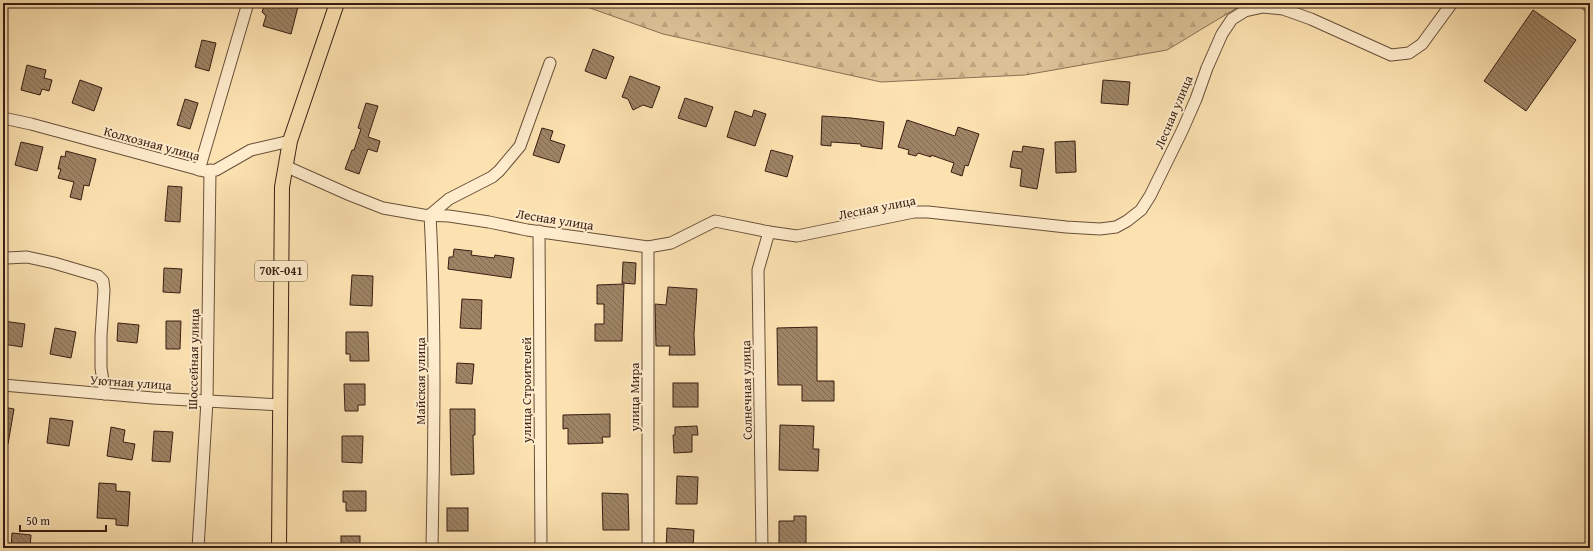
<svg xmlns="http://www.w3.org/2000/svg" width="1593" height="551" font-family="'Gentium Book Plus',serif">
  <defs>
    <pattern id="forest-firs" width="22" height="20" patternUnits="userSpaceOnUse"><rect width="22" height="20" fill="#dbc196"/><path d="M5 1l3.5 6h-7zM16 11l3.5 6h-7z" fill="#bda580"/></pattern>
    <pattern id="building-back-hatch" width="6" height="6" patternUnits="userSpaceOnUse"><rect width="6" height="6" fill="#9e8465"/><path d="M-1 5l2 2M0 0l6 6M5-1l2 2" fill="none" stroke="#826b52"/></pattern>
  </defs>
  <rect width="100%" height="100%" fill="#fde2b1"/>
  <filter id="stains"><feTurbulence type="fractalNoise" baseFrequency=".005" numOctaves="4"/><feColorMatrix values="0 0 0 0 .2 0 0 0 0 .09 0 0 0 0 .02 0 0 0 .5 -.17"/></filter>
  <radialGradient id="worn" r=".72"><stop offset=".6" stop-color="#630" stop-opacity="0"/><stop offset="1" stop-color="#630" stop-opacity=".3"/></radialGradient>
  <polygon fill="url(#forest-firs)" stroke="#897054" points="576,3 1245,3 1167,50 1025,75 881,82 663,34"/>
  <g fill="url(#building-back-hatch)" stroke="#371e12">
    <polygon points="265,3 299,3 291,34 263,26 266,16 262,12"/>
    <polygon points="1533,10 1576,40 1526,111 1484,81"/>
    <polygon points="202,40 216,43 209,71 195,67"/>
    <polygon points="593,49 614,57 606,79 585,71"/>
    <polygon points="27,65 46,70 44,78 52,80 49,91 42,89 40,95 21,90"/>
    <polygon points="630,76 660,87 652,108 643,105 633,110 628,99 622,97"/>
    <polygon points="80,80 102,88 94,111 72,103"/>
    <polygon points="1103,80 1130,82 1128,105 1101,103"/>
    <polygon points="685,98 713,107 706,127 678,118"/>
    <polygon points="185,99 198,103 190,129 177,125"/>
    <polygon points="366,103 378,106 368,137 380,141 377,152 368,149 359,174 345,169 352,150 354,150 361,129 358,128"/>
    <polygon points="754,110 766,114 755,146 727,137 735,111 752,117"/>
    <polygon points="822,116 851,118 884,122 882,149 861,146 861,144 831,142 831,146 821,145"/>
    <polygon points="907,120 955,136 958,127 979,134 968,166 965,165 962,176 951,172 954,163 931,155 931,157 918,153 916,156 908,154 909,150 898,147"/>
    <polygon points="542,128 553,131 550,140 565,145 559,163 533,155"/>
    <polygon points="1075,141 1076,172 1056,173 1055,142"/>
    <polygon points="21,142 43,147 37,171 15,165"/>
    <polygon points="1023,146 1044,149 1037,189 1020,186 1022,169 1010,167 1013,151 1022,152"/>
    <polygon points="771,150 793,156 787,177 765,171"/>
    <polygon points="66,151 96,159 89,186 84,185 81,200 70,197 74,182 58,178 61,169 58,169 61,156 65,157"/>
    <polygon points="168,186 182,187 180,222 165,221"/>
    <polygon points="454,249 472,251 471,255 494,258 495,255 514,258 511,278 448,269 449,257 453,257"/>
    <polygon points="623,262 636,263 635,284 622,283"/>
    <polygon points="164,268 182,269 180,293 163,292"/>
    <polygon points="352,275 373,276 372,306 350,305"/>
    <polygon points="624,284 622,341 595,341 595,324 604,324 604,304 597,304 597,285"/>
    <polygon points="668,287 697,289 694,334 695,355 669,355 670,346 656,346 655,304 666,305"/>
    <polygon points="462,299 482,300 481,329 460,328"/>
    <polygon points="3,321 25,324 22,347 3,344"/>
    <polygon points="166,321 181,321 180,349 166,349"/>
    <polygon points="118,323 139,325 137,343 117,341"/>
    <polygon points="817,327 817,381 834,381 834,401 802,401 802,385 778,385 777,328"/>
    <polygon points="55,328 76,332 71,358 50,354"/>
    <polygon points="346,332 368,332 369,361 350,361 350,354 346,354"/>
    <polygon points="457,363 474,364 472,384 456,383"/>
    <rect x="673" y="383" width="25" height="24"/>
    <polygon points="344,384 365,384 365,405 358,405 358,411 345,411"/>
    <polygon points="3,407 14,409 8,444 3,444"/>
    <polygon points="450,409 475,409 475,435 473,435 474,474 451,475"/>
    <polygon points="610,414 610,437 602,437 603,443 568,444 568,428 563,429 563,415"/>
    <polygon points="50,418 73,421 69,446 47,443"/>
    <polygon points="780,425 814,426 813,449 819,449 818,471 779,470"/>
    <polygon points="697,426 698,435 692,435 692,452 674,453 673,435 675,435 675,427"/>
    <polygon points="111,427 125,430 123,442 135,444 132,460 107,456"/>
    <polygon points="154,431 173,432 170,462 152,461"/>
    <polygon points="342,436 363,436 362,463 342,462"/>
    <polygon points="677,476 698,477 697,504 676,504"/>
    <polygon points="99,483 116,484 116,491 130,492 128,526 116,525 116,519 97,518"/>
    <polygon points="343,491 366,491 366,511 346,511 346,502 343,502"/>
    <polygon points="602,493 628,494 629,530 603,530"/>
    <rect x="447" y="508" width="21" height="23"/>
    <polygon points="794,516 806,516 806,548 779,548 779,521 794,521"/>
    <polygon points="667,528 694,530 693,548 666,548"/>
    <polygon points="12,533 31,535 30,548 11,548"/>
    <rect x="341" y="536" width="19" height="12"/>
  </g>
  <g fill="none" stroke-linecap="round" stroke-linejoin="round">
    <defs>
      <g id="minor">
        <polyline points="1585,3 1590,7"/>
        <polyline points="3,118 31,124 204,171 216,170 251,150 290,141"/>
        <polyline points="285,166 350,195 383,208 423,215 449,216 489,222 527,230 648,247 671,243 715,221 769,232 797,236 914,212 928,212 1066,227 1100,229 1116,227 1127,221 1141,210 1150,196 1182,131 1196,99 1207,68 1222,34 1232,19 1245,11 1263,7 1283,9 1311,19 1391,55 1409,53 1422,44 1452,3"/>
        <polyline points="199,170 248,3"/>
        <polyline points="539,231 541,548"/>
        <polyline points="7,258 27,257 54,263 98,276 103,281 104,290 101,336 101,368 105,394"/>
        <polyline points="3,385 153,398 281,405"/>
        <polyline points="198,548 207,401 210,170"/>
        <path d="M432,548C434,437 436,326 430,215L449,199L492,177L499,171L520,146L550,63"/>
        <polyline points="648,548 648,247"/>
        <polyline points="762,548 758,270 769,232"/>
      </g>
      <polyline id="major" points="279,548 282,187 290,141 337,3"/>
    </defs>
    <use href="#minor" stroke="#684f3a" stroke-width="13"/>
    <use href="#major" stroke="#371e12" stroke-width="16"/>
    <use href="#minor" stroke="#feeccc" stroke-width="11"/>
    <use href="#major" stroke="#fde2b1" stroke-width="14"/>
  </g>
  <g text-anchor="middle" stroke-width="4" stroke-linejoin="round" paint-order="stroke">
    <rect fill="#feeccc" stroke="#735c4a" stroke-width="1" x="255" y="261" width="52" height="20" rx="3"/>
    <g font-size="12" font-weight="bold" fill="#371e12">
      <text x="281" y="275">70К-041</text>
    </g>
    <g font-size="13" fill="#371e12" stroke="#feeccc">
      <text transform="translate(1173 112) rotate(-67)" y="5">Лесная улица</text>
      <text transform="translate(152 143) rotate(15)" y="5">Колхозная улица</text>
      <text transform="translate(877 207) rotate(-11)" y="5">Лесная улица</text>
      <text transform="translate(555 219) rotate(9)" y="5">Лесная улица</text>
      <text transform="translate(193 359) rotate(-89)" y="5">Шоссейная улица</text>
      <text transform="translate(420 381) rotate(-90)" y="5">Майская улица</text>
      <text transform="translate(131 382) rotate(4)" y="5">Уютная улица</text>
      <text transform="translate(526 390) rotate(-90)" y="5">улица Строителей</text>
      <text transform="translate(746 390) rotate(-91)" y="5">Солнечная улица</text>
      <text transform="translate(634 397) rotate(-90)" y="5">улица Мира</text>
    </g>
  </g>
  <rect width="1593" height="551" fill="none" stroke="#fde2b1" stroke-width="16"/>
  <rect x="4" y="4" width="1585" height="543" fill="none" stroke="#371e12" stroke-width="2"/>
  <rect x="8" y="8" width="1577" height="535" fill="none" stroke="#371e12"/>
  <path d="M20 525v6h86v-6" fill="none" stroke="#371e12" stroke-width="2"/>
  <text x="26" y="525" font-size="12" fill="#371e12" stroke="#feeccc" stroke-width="3" paint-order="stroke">50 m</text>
  <rect width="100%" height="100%" filter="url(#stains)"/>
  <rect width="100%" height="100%" fill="url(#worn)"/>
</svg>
